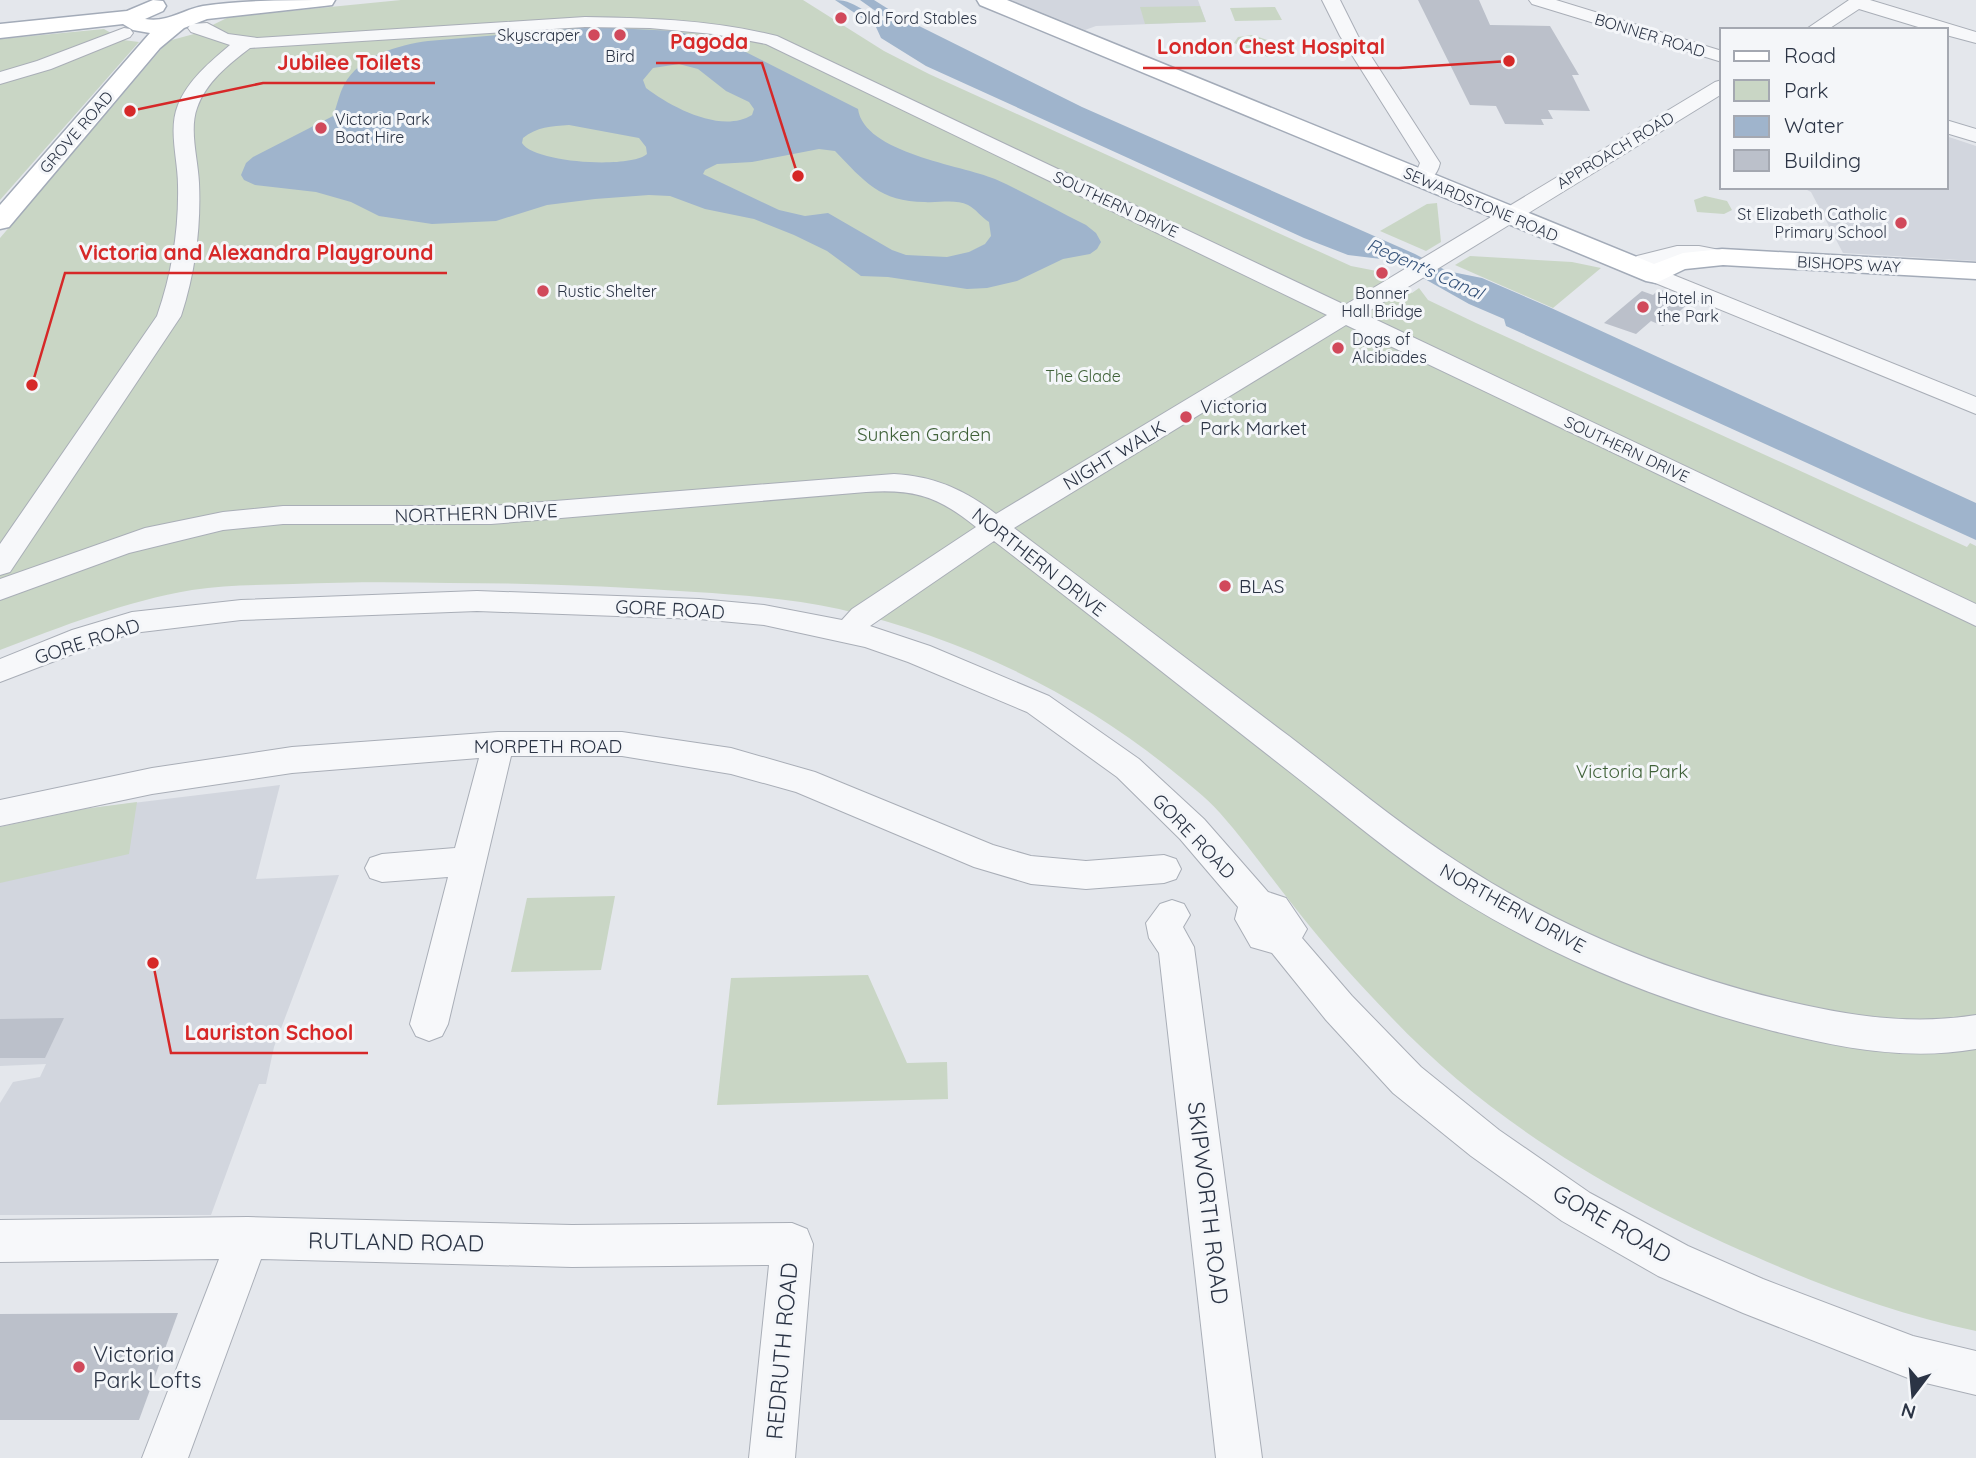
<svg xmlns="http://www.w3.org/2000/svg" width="1976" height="1458" font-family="Quicksand,sans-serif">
  <rect width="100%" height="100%" fill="#e4e7ec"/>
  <g fill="#d2d6de">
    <polygon points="1011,0 1198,0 1206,22 1096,26 1085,30"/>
    <polygon points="1946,136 1976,146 1976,261 1843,253 1811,192 1801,187 1946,187"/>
    <polygon points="280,785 256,879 339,875 274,1047 266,1084 259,1084 211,1215 0,1215 0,1103 13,1082 40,1077 46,1064 0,1066 0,827 84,809"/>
  </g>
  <g fill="#c9d6c5">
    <path d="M401,0H803L884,51L929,74L1351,266L1387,273L1381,279L1412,293L1419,288L1428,300L1476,323L1967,547L1970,543L1976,546V1331C1899,1315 1826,1288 1754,1256C1620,1198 1494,1125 1392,1018C1358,983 1326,947 1296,909C1270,877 1247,843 1220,813C1205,796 1186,782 1169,768C1074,691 959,637 839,609C792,599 743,595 695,592C613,586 531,583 449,583C397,582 345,582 293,584C259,585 225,585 192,590C126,601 63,626 0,650V238L168,41L194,34L229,17Z"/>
    <polygon points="1200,6 1206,22 1145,24 1140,7"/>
    <polygon points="1275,7 1282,20 1235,21 1230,8"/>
    <polygon points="104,29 123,40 139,42 0,200 0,39"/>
    <polygon points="1253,35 1267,40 1275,48 1268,57 1234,43 1238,37"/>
    <polygon points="1705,196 1727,201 1732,210 1724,214 1697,212 1694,200"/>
    <polygon points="1437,203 1441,242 1426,251 1380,231 1427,204"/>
    <polygon points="1470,256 1572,262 1601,268 1553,308 1455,265"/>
    <polygon points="137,802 129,854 0,883 0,827 84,809"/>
    <polygon points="615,896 601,970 511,972 527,898"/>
    <polygon points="868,975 907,1063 947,1062 948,1099 717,1105 731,978"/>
  </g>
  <g fill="#9fb4cc" fill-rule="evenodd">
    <path d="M835,0C859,0 869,20 891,22L860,0H874L901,17L1082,107L1415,254L1447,271L1482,278L1549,307L1976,503V540L1506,326L1504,319L1469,304L1400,265L1381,259L1348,255L1304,238L926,66L881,38L876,27Z"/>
    <path d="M591,27L675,31L730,44L858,109C864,153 961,165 995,179C1026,193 1056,210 1086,225L1096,233L1101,242L1097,249L1090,254L1063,259L1017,281L987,288L967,289L888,277L861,276L827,251L794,235L754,219L705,209L670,196L649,195L595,199L547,205L496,221L432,224L379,216L351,202L316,192L255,185L244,180L241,175L246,163L253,157L333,116C337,106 339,94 344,85C359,56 398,45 428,41ZM679,64L698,69L726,91L749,102L754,109L752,115C721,134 671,107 646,88L643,80L653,68ZM569,125L639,138L646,147L647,154C630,169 534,163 522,143L523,138C537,127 551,126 569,125ZM819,149L835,151C864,181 880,202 925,202C939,203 956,199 968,205C976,209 981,217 989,222L991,236L985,244L969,252L947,257L906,255L892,250L828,213L805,216L779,210L703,174L705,170L717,164L752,162Z"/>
  </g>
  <g fill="#bbc0ca">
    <polygon points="1418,0 1479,0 1490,25 1550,26 1579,75 1572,75 1590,111 1548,110 1553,119 1541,119 1544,125 1505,124 1496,106 1470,105"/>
    <polygon points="1659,289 1690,302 1663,326 1651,321 1636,334 1604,323 1642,291 1653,295"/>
    <polygon points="64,1018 45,1058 0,1058 0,1019"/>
    <polygon points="178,1313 139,1420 0,1420 0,1314"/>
  </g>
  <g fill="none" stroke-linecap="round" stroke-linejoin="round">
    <defs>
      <g id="minor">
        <path d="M1322,0H1340L1358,36L1440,163C1437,177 1426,186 1412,182L1409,178L1418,168L1420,163L1340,36Z"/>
        <polygon points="1529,0 1556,0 1722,51 1722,62 1532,4"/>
        <polygon points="1849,0 1870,0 1976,32 1976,43 1946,35 1946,30 1928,30 1859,9 1827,30 1805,30"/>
        <path d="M585,17C650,18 714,20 777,36L1345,305L1715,82L1722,80V94L1364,314L1976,604V626L1346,325L1014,528C1106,597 1197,667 1289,736C1345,779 1399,824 1458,862C1556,926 1665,971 1778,999C1844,1015 1909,1026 1976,1015V1049C1907,1061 1841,1048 1773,1031C1663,1003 1556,959 1459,899C1398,861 1343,813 1286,769C1189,693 1092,616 994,541L870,626L930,646L1049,696L1139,759L1204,819L1268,892L1286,898L1307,929L1302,938L1352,996L1421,1067L1499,1130L1590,1193L1688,1246L1763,1279L1913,1336L1976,1351V1395L1913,1380L1743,1313L1658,1276L1562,1221L1471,1156L1393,1093L1326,1020L1272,953L1251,947L1235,919L1238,907L1180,839L1117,777L1027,712L908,662L865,647L764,625L699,619L477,611L241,620L133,633L94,646L0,682V659L72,630L132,612L241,600L477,591L699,599L764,605L842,620L852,609L976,527C938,496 914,489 866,492L491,524H283L223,530L129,553L0,600V579L145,528L223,512L283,506H491L894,474C934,476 965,490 996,514L1327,315L766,44L713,34L650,28L585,27L250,48C229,64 206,82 197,108C189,130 198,159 199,183C201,228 195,273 181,316L10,572L0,575V544L157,316C172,273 179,230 178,185C178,160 168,129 178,105C188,80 210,62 230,45L191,32L188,28L191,24L207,23L228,34L257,38Z"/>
        <polygon points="124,28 130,29 133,33 130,37 51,69 0,84 0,72 37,61"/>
        <polygon points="1946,120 1976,129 1976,142 1946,133"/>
        <path d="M1677,246H1699L1730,252L1733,257L1730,262C1713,266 1693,257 1674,260C1658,262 1643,275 1626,271L1623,266L1637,256Z"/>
        <polygon points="1656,268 1976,397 1976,414 1648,280 1645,275 1648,270"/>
        <polygon points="498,732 622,732 731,748 815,772 993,845 1031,856 1086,861 1164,855 1176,859 1181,869 1176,879 1164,883 1086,889 1031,884 974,867 796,792 731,774 622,756 511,756 448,1024 442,1036 429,1041 416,1036 410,1024 448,877 382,882 370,878 365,868 370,858 382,854 455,848 479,758 292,773 152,794 0,826 0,800 152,768 292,747"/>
        <polygon points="1172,900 1184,904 1190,915 1183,927 1194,947 1262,1458 1216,1458 1159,953 1149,938 1146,923 1160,904"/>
        <polygon points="248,1217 572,1225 792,1223 807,1229 813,1244 795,1458 749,1458 769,1265 572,1267 261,1259 188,1458 142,1458 219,1259 0,1262 0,1220"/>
      </g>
      <g id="major">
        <path d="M153,0L163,1L166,6L163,11L145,19C167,23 182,10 203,6C246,0 291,0 335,0L332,5L324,6L207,19L184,28L160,48L9,227L0,229V205L150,33L133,30L123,24L0,38V24L127,11Z"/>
        <polygon points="977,0 1007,0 1654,264 1683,253 1722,249 1976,263 1976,279 1723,265 1685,269 1656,283 1646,281 980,5"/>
      </g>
    </defs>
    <use href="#minor" stroke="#a9aeb7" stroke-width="2"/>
    <use href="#major" stroke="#a3abb8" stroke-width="3"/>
    <use href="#minor" fill="#f7f8fa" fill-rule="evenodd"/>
    <use href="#major" fill="#fff" fill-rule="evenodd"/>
  </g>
  <g fill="#d1495b" stroke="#f4f6f9" stroke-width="2.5">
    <circle cx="841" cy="18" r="7"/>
    <circle cx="594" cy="35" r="7"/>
    <circle cx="620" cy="35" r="7"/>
    <circle cx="321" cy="128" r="7"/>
    <circle cx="1901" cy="223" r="7"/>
    <circle cx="1382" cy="273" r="7"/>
    <circle cx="543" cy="291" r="7"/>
    <circle cx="1643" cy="307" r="7"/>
    <circle cx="1338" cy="348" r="7"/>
    <circle cx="1186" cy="417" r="7"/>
    <circle cx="1225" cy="586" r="7"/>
    <circle cx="79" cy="1367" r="7"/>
  </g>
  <g text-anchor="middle" stroke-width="6" stroke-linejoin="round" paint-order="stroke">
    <g font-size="16" fill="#2b3445" stroke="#f4f6f9" text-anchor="start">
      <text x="855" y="24">Old Ford Stables</text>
      <text x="580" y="41" text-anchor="end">Skyscraper</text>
      <text x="620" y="62" text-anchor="middle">Bird</text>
      <text x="335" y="125">Victoria Park<tspan x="335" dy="18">Boat Hire</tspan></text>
      <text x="1887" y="220" text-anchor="end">St Elizabeth Catholic<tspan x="1887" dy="18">Primary School</tspan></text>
      <text x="557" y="297">Rustic Shelter</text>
      <text x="1382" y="299" text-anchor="middle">Bonner<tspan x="1382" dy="18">Hall Bridge</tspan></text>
      <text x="1657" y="304">Hotel in<tspan x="1657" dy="18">the Park</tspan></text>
      <text x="1352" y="345">Dogs of<tspan x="1352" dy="18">Alcibiades</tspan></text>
    </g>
    <g font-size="16" fill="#2b3445" stroke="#f4f6f9">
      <text transform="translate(1650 35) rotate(17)" y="6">BONNER ROAD</text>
      <text transform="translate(76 132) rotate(-49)" y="6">GROVE ROAD</text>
      <text transform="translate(1615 150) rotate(-31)" y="6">APPROACH ROAD</text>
      <text transform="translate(1116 204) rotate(25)" y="6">SOUTHERN DRIVE</text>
      <text transform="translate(1481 204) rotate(23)" y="6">SEWARDSTONE ROAD</text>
      <text transform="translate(1849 264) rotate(3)" y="6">BISHOPS WAY</text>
      <text transform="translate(1627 449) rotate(25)" y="6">SOUTHERN DRIVE</text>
    </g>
    <g font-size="16" fill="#3f6138" stroke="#f4f6f9">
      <text x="1083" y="382">The Glade</text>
    </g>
    <g font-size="18" font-style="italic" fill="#34527a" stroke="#f4f6f9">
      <text transform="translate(1425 269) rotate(24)" y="6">Regent's Canal</text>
    </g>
    <g font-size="19" fill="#2b3445" stroke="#f4f6f9" text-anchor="start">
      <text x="1200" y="413">Victoria<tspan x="1200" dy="22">Park Market</tspan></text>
      <text x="1239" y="593">BLAS</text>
    </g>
    <g font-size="19" fill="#3f6138" stroke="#f4f6f9">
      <text x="924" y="441">Sunken Garden</text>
      <text x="1632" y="778">Victoria Park</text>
    </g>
    <g font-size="19" fill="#2b3445" stroke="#f4f6f9">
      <text transform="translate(1114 455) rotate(-31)" y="7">NIGHT WALK</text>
      <text transform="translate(476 513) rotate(-2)" y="7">NORTHERN DRIVE</text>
      <text transform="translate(1039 562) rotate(38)" y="7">NORTHERN DRIVE</text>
      <text transform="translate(670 609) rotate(3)" y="7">GORE ROAD</text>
      <text transform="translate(87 641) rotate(-18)" y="7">GORE ROAD</text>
      <text x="548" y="753">MORPETH ROAD</text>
      <text transform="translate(1194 836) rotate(46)" y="7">GORE ROAD</text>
      <text transform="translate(1513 908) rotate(29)" y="7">NORTHERN DRIVE</text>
    </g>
    <g font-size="23" fill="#2b3445" stroke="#f4f6f9">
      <text transform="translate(1208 1203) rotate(83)" y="8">SKIPWORTH ROAD</text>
      <text transform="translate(1612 1224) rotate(30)" y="8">GORE ROAD</text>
      <text transform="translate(396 1242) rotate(1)" y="8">RUTLAND ROAD</text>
      <text transform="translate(782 1351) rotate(-85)" y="8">REDRUTH ROAD</text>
    </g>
    <g font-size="23" fill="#2b3445" stroke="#f4f6f9" text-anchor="start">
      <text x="93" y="1362">Victoria<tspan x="93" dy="26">Park Lofts</tspan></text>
    </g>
  </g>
  <path fill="none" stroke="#d62828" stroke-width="2.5" d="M798 176L762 63H656M1509 61L1399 68H1143M130 111L263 83H435M32 385L65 273H447M153 963L171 1053H368"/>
  <g fill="#d62828" stroke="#f4f6f9" stroke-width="2.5">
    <circle cx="798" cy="176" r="7"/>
    <circle cx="1509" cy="61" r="7"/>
    <circle cx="130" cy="111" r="7"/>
    <circle cx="32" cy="385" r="7"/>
    <circle cx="153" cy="963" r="7"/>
  </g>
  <g font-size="21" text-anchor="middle" font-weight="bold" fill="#d62828" stroke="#f4f6f9" stroke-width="6" stroke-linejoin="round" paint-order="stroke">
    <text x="709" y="49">Pagoda</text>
    <text x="1271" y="54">London Chest Hospital</text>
    <text x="349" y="70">Jubilee Toilets</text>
    <text x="256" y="260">Victoria and Alexandra Playground</text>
    <text x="269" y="1040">Lauriston School</text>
  </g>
  <rect x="1720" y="28" width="228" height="161" fill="#f4f6f9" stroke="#a4a8b1" stroke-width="2"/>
  <rect x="1734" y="51" width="35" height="10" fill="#ffffff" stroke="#a4a8b1" stroke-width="2"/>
  <text x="1784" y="63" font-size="21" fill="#2b3445">Road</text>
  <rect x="1734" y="80" width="35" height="21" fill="#c9d6c5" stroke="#a4a8b1" stroke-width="2"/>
  <text x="1784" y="98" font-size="21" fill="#2b3445">Park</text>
  <rect x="1734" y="116" width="35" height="21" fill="#9fb4cc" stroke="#a4a8b1" stroke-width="2"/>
  <text x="1784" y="133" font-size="21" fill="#2b3445">Water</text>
  <rect x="1734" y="150" width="35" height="21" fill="#bbc0ca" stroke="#a4a8b1" stroke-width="2"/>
  <text x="1784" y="168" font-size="21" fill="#2b3445">Building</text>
  <g transform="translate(1913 1395) rotate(196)" stroke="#f4f6f9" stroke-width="5" paint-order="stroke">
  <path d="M0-5L12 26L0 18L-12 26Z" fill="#2b3445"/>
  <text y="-10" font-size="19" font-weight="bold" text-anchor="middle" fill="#2b3445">N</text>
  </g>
</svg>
